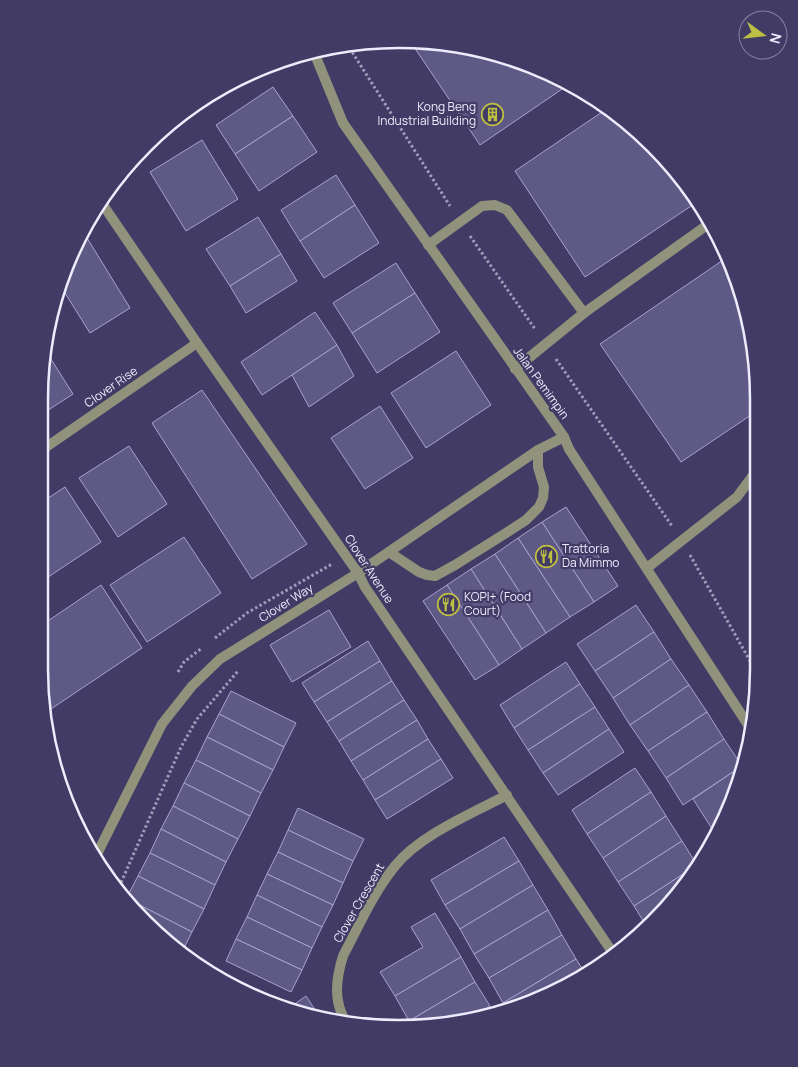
<svg xmlns="http://www.w3.org/2000/svg" width="798" height="1067" font-family="Manrope,sans-serif">
  <rect width="100%" height="100%" fill="#413b65"/>
  <g fill="#5f5985" stroke="#a8a2d3">
    <polygon points="410,41 446,42 515,58 571,83 480,145"/>
    <polygon points="273,87 293,116 235,154 216,125"/>
    <polygon points="608,108 637,128 685,180 697,202 585,277 515,171"/>
    <polygon points="293,116 317,152 259,191 235,154"/>
    <polygon points="202,140 238,199 186,231 150,172"/>
    <polygon points="336,175 355,205 300,241 281,210"/>
    <polygon points="355,205 379,243 324,278 300,241"/>
    <polygon points="258,217 281,254 230,286 206,249"/>
    <polygon points="84,233 130,308 90,333 60,285"/>
    <polygon points="281,254 297,281 246,313 230,286"/>
    <polygon points="729,256 732,261 756,352 757,411 681,462 600,344"/>
    <polygon points="396,263 415,293 352,333 333,303"/>
    <polygon points="415,293 440,332 377,373 352,333"/>
    <polygon points="315,312 337,345 262,395 241,362"/>
    <polygon points="337,345 354,376 309,407 292,375"/>
    <polygon points="44,348 73,394 39,416 40,376"/>
    <polygon points="456,351 491,405 426,448 391,393"/>
    <polygon points="202,390 307,544 252,579 152,423"/>
    <polygon points="380,406 413,458 365,489 331,438"/>
    <polygon points="129,446 167,504 118,537 79,478"/>
    <polygon points="65,487 101,542 39,583 39,504"/>
    <polygon points="566,507 618,586 594,602 542,522"/>
    <polygon points="542,522 594,602 570,617 518,538"/>
    <polygon points="184,537 221,593 147,642 110,585"/>
    <polygon points="518,538 570,617 546,633 495,554"/>
    <polygon points="495,554 546,633 522,649 471,569"/>
    <polygon points="471,569 522,649 499,665 447,585"/>
    <polygon points="101,585 142,648 45,713 39,668 39,627"/>
    <polygon points="447,585 499,665 475,680 423,601"/>
    <polygon points="636,605 654,632 595,671 577,644"/>
    <polygon points="329,610 351,647 292,682 270,645"/>
    <polygon points="654,632 671,659 613,698 595,671"/>
    <polygon points="368,641 380,661 314,702 302,683"/>
    <polygon points="671,659 689,685 630,725 613,698"/>
    <polygon points="380,661 392,681 327,722 314,702"/>
    <polygon points="566,662 580,684 514,728 500,705"/>
    <polygon points="392,681 404,700 339,741 327,722"/>
    <polygon points="580,684 595,707 528,750 514,728"/>
    <polygon points="689,685 707,712 648,751 630,725"/>
    <polygon points="231,691 296,723 284,747 219,714"/>
    <polygon points="404,700 417,720 351,761 339,741"/>
    <polygon points="595,707 609,729 543,773 528,750"/>
    <polygon points="707,712 724,739 666,778 648,751"/>
    <polygon points="219,714 284,747 273,770 207,737"/>
    <polygon points="417,720 428,739 363,780 351,761"/>
    <polygon points="609,729 624,752 558,795 543,773"/>
    <polygon points="207,737 273,770 261,793 196,760"/>
    <polygon points="428,739 441,759 375,800 363,780"/>
    <polygon points="724,739 742,766 683,805 666,778"/>
    <polygon points="441,759 453,778 387,819 375,800"/>
    <polygon points="196,760 261,793 250,816 184,783"/>
    <polygon points="635,768 651,792 587,834 572,810"/>
    <polygon points="736,770 740,777 716,835 693,799"/>
    <polygon points="184,783 250,816 238,839 173,806"/>
    <polygon points="651,792 666,816 603,858 587,834"/>
    <polygon points="173,806 238,839 226,862 161,829"/>
    <polygon points="298,808 364,839 353,861 288,830"/>
    <polygon points="666,816 682,841 618,882 603,858"/>
    <polygon points="161,829 226,862 215,885 150,853"/>
    <polygon points="288,830 353,861 343,883 278,852"/>
    <polygon points="504,837 519,861 445,905 431,880"/>
    <polygon points="682,841 697,865 634,906 618,882"/>
    <polygon points="278,852 343,883 333,905 267,874"/>
    <polygon points="150,853 215,885 204,909 138,876"/>
    <polygon points="519,861 533,885 460,929 445,905"/>
    <polygon points="697,865 698,866 670,905 647,927 634,906"/>
    <polygon points="267,874 333,905 322,927 257,895"/>
    <polygon points="138,876 204,909 192,932 130,900 127,897"/>
    <polygon points="533,885 548,910 474,954 460,929"/>
    <polygon points="257,895 322,927 312,948 247,917"/>
    <polygon points="130,900 192,932 182,952 161,939"/>
    <polygon points="548,910 562,935 489,978 474,954"/>
    <polygon points="435,913 461,957 395,996 380,972 423,947 411,927"/>
    <polygon points="247,917 312,948 302,970 236,939"/>
    <polygon points="562,935 576,959 503,1003 489,978"/>
    <polygon points="236,939 302,970 291,992 226,961"/>
    <polygon points="461,957 475,982 409,1021 395,996"/>
    <polygon points="576,959 585,973 537,1001 506,1008 503,1003"/>
    <polygon points="475,982 490,1006 473,1016 423,1027 412,1027 409,1021"/>
    <polygon points="306,996 321,1019 289,1008"/>
  </g>
  <g fill="none" stroke-linecap="round" stroke-linejoin="round">
    <g stroke="#9f9cb8" stroke-width="3" stroke-dasharray="2.5 2.5" stroke-linecap="butt">
      <polyline points="347,44 450,206"/>
      <polyline points="470,236 535,329"/>
      <polyline points="556,359 672,526"/>
      <polyline points="690,555 758,675"/>
      <polyline points="215,638 247,613 332,564"/>
      <polyline points="178,672 184,662 202,648"/>
      <polyline points="119,887 181,747 197,719 238,671"/>
    </g>
    <g stroke="#91927c" stroke-width="10">
      <polyline points="428,245 482,206 495,205 507,210 584,313"/>
      <polyline points="515,369 584,313 710,223"/>
      <polyline points="389,552 419,572 427,575 435,576 455,565 506,533 526,520 539,507 543,498 544,487 538,467 538,450"/>
      <polyline points="647,568 737,497 757,470"/>
    </g>
    <g stroke="#91927c" stroke-width="10">
      <polyline points="313,50 343,123 564,437 569,449 752,731"/>
      <polyline points="99,199 197,343 358,573 365,587 615,956"/>
      <polyline points="39,452 197,343"/>
      <polyline points="95,858 162,724 192,686 220,659 358,573 538,450 564,437"/>
      <path d="M346,1022C333,1001 336,979 343,956C359,926 373,893 395,866C420,835 471,814 507,795"/>
    </g>
  </g>
  <defs>
    <symbol id="building-ring" viewBox="-11 -11 22 22"><circle r="9.5" fill="#413b65" stroke="#bdbf43" stroke-width="1.5"/><path d="M-4-6H4V6H1V3H-1V6H-4ZM-2.5-4.3h1.7v1.8h-1.7ZM.8-4.3h1.7v1.8H.8ZM-2.5-1h1.7V.8h-1.7ZM.8-1h1.7V.8H.8Z" fill="#bdbf43"/></symbol>
    <symbol id="restaurant-ring" viewBox="-11 -11 22 22"><circle r="9.5" fill="#413b65" stroke="#bdbf43" stroke-width="1.5"/><path d="M-5-6h1v4h1v-4h1v4h1v-4h1v5L-1.5 .5V6h-2V.5L-5-1ZM5-6V6H3V1.5H1.5Q1.5-4 5-6Z" fill="#bdbf43"/></symbol>
  </defs>
  <g fill-rule="evenodd">
    <use href="#building-ring" x="480" y="102" width="25" height="25"/>
    <use href="#restaurant-ring" x="534" y="544" width="25" height="25"/>
    <use href="#restaurant-ring" x="436" y="592" width="25" height="25"/>
  </g>
  <g text-anchor="middle" stroke-width="4.5" stroke-linejoin="round" paint-order="stroke">
    <g font-size="12" fill="#edecfc" stroke="#413b65" text-anchor="start">
      <text x="476" y="111" text-anchor="end">Kong Beng<tspan x="476" dy="14">Industrial Building</tspan></text>
      <text x="562" y="553">Trattoria<tspan x="562" dy="14">Da Mimmo</tspan></text>
      <text x="464" y="601">KOPI+ (Food<tspan x="464" dy="14">Court)</tspan></text>
    </g>
    <g font-size="12" fill="#edecfc" stroke="#413b65">
      <text transform="translate(541 383) rotate(54)" y="4">Jalan Pemimpin</text>
      <text transform="translate(111 387) rotate(-35)" y="4">Clover Rise</text>
      <text transform="translate(369 569) rotate(57)" y="4">Clover Avenue</text>
      <text transform="translate(286 603) rotate(-32)" y="4">Clover Way</text>
      <text transform="translate(359 903) rotate(-60)" y="4">Clover Crescent</text>
    </g>
  </g>
  <path d="M0 0H798V1067H0ZM399 48H399A351 351 0 0 1 750 399V669A351 351 0 0 1 399 1020H399A351 351 0 0 1 48 669V399A351 351 0 0 1 399 48Z" fill="#413b65" fill-rule="evenodd"/>
  <path fill="none" stroke="#edecfc" stroke-width="2.5" d="M399 48H399A351 351 0 0 1 750 399V669A351 351 0 0 1 399 1020H399A351 351 0 0 1 48 669V399A351 351 0 0 1 399 48Z"/>
  <g transform="translate(763 35) rotate(105)"><circle r="24" fill="#413b65" stroke="#8682a1"/>
  <path d="M0-4L9 19L0 12L-9 19Z" fill="#bdbf43"/>
  <text y="-8" font-size="14" font-weight="bold" text-anchor="middle" fill="#edecfc">N</text>
  </g>
</svg>
